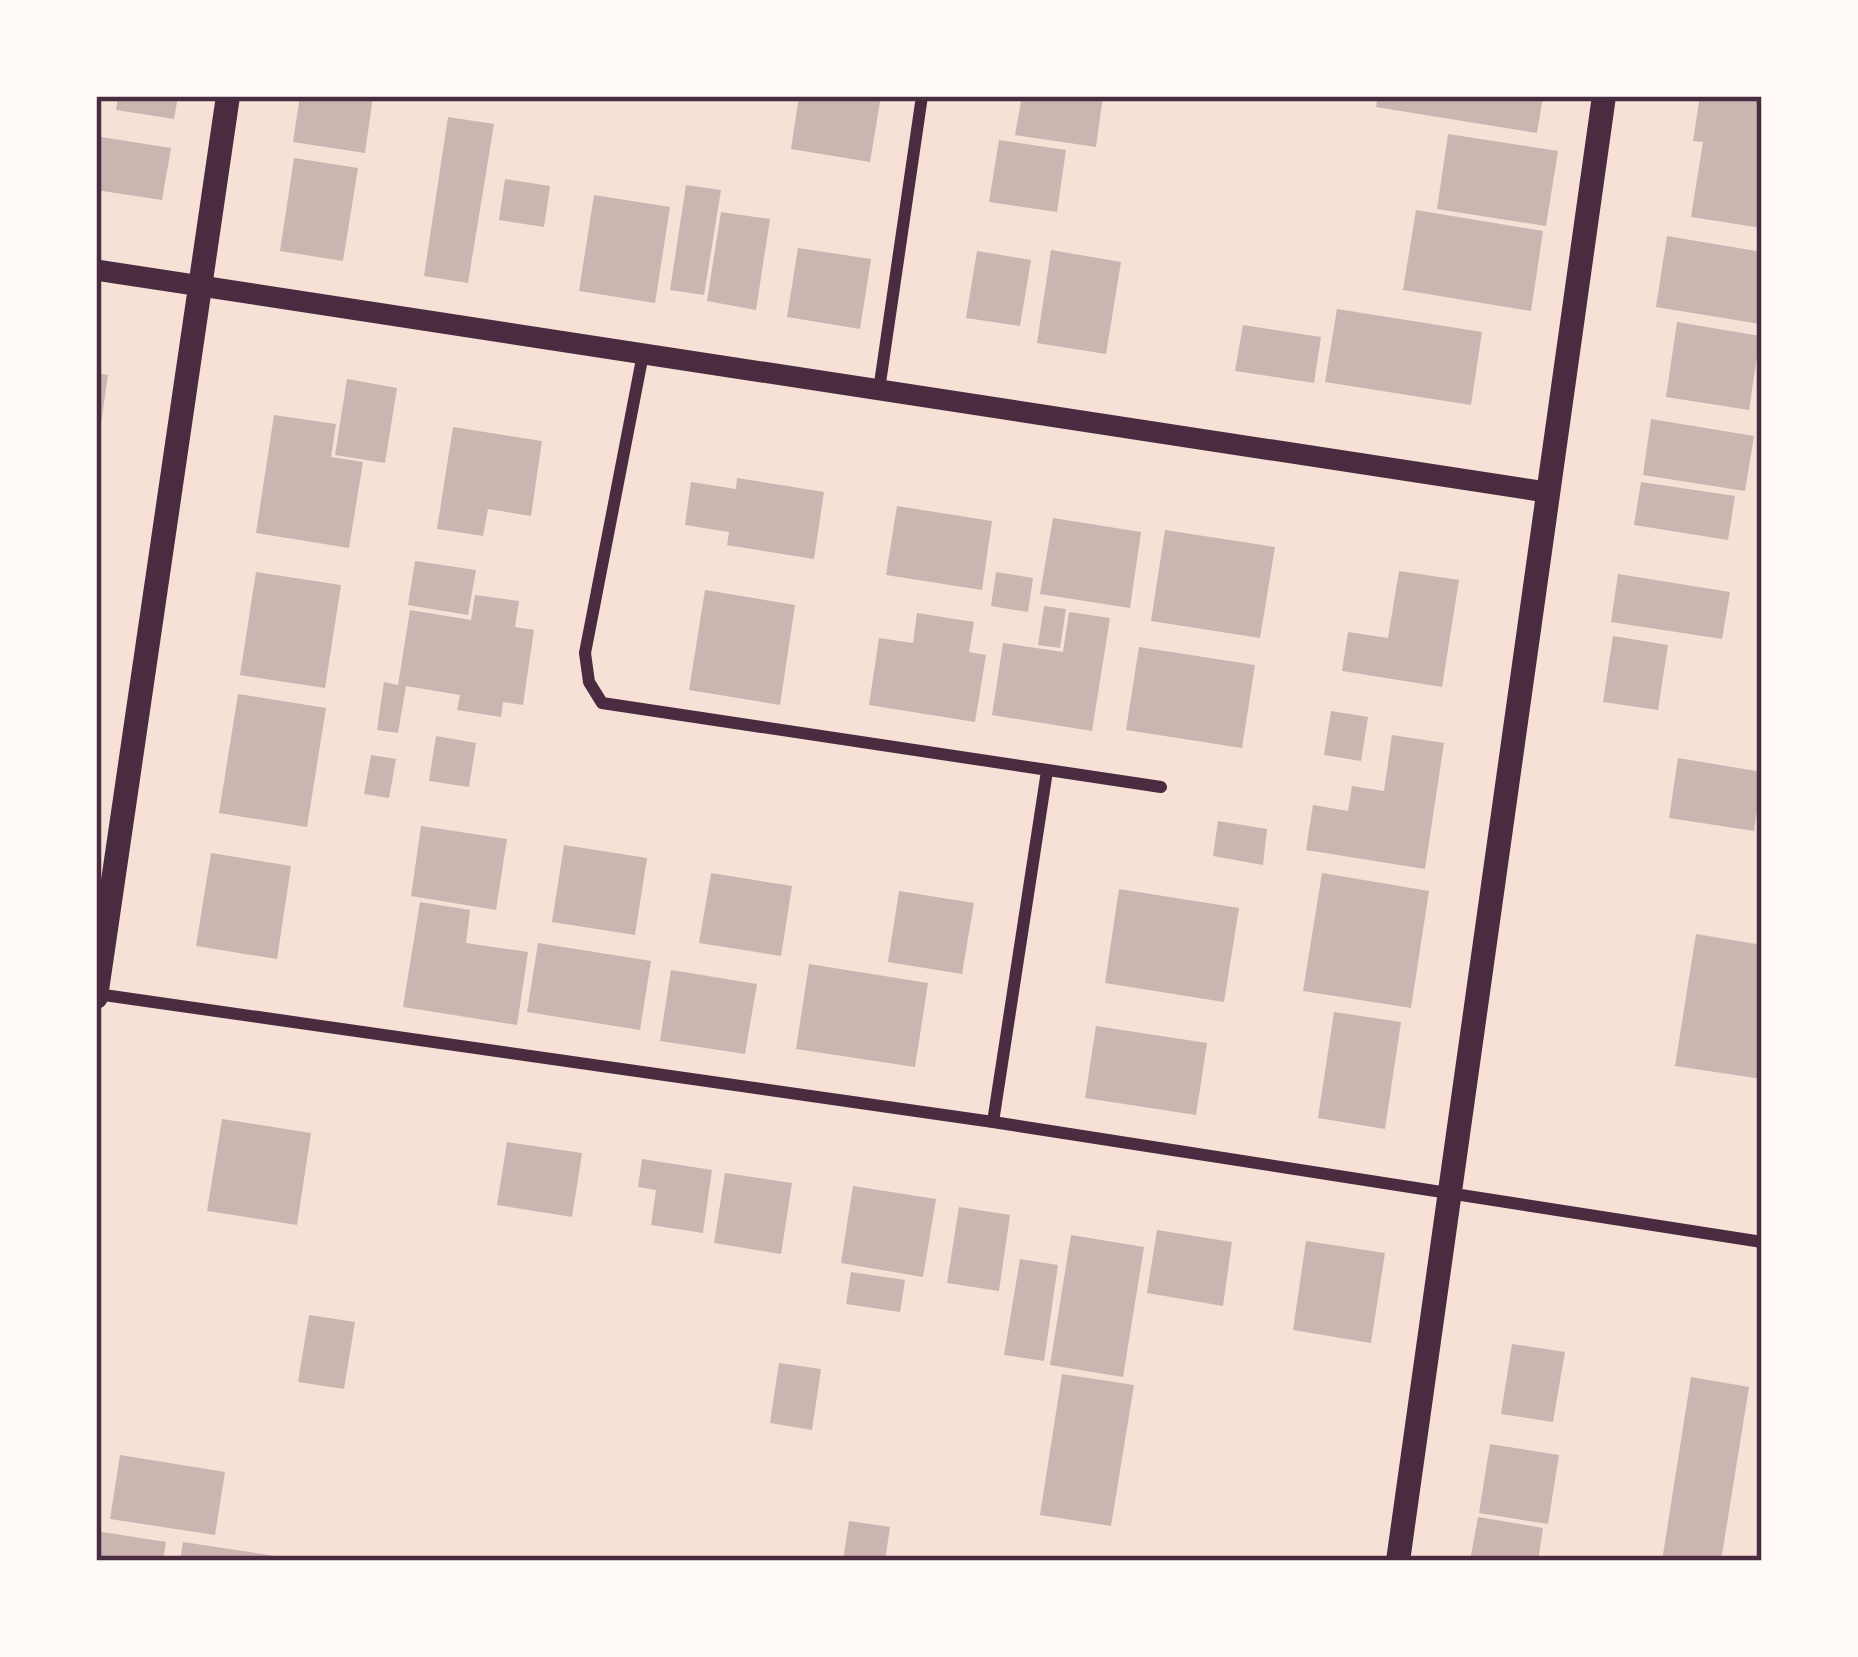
<svg xmlns="http://www.w3.org/2000/svg" width="1858" height="1657" font-family="'Fira Sans Condensed',sans-serif">
  <rect width="100%" height="100%" fill="#f7e1d7"/>
  <g fill="#ccb4b1">
    <polygon points="118,96 178,96 174,119 116,110"/>
    <polygon points="300,96 373,96 365,153 293,142"/>
    <polygon points="799,96 881,96 870,162 791,149"/>
    <polygon points="1022,96 1103,96 1096,147 1015,135"/>
    <polygon points="1378,96 1543,96 1537,133 1376,107"/>
    <polygon points="1700,96 1762,100 1762,228 1691,217 1703,142 1693,141"/>
    <polygon points="448,117 494,124 468,283 424,276"/>
    <polygon points="1448,134 1558,151 1546,226 1437,209"/>
    <polygon points="101,137 171,148 162,200 96,190"/>
    <polygon points="999,140 1066,150 1057,212 989,202"/>
    <polygon points="294,158 358,168 343,261 280,251"/>
    <polygon points="505,179 550,186 544,227 499,220"/>
    <polygon points="686,185 721,190 704,295 670,290"/>
    <polygon points="594,195 670,207 655,303 579,291"/>
    <polygon points="1416,210 1543,231 1531,311 1403,290"/>
    <polygon points="721,212 770,219 756,310 707,301"/>
    <polygon points="1667,236 1762,252 1760,324 1656,307"/>
    <polygon points="798,248 871,259 860,329 787,317"/>
    <polygon points="1051,250 1121,262 1106,354 1037,343"/>
    <polygon points="977,251 1031,260 1020,326 966,318"/>
    <polygon points="1337,309 1482,332 1471,405 1325,382"/>
    <polygon points="1677,322 1760,336 1749,410 1666,397"/>
    <polygon points="1243,325 1321,337 1314,383 1235,371"/>
    <polygon points="96,373 108,375 99,437 96,437"/>
    <polygon points="347,379 397,388 385,463 335,455"/>
    <polygon points="274,415 336,424 331,457 363,462 349,548 256,533"/>
    <polygon points="1651,419 1754,436 1745,491 1643,475"/>
    <polygon points="453,427 542,441 531,516 488,509 483,536 437,529"/>
    <polygon points="737,478 824,492 814,559 727,545 729,532 685,525 691,482 736,489"/>
    <polygon points="1641,482 1735,496 1728,540 1634,525"/>
    <polygon points="897,506 992,521 982,590 886,575"/>
    <polygon points="1053,518 1141,532 1130,608 1040,594"/>
    <polygon points="1165,530 1275,547 1260,638 1151,621"/>
    <polygon points="415,561 476,570 468,615 408,605"/>
    <polygon points="1399,571 1459,580 1442,687 1342,671 1348,632 1388,638"/>
    <polygon points="256,572 341,585 325,688 240,675"/>
    <polygon points="996,572 1033,578 1028,612 991,606"/>
    <polygon points="1618,574 1730,592 1722,639 1611,622"/>
    <polygon points="705,590 795,605 780,705 689,690"/>
    <polygon points="475,595 519,601 515,627 534,630 523,705 503,702 501,717 457,710 460,695 406,686 398,733 377,730 384,682 398,685 410,610 471,620"/>
    <polygon points="1044,606 1066,609 1060,648 1038,645"/>
    <polygon points="1069,612 1110,618 1092,731 992,715 1003,643 1063,652"/>
    <polygon points="917,613 974,622 969,652 986,655 975,722 869,705 879,638 913,643"/>
    <polygon points="1613,636 1668,645 1658,710 1603,702"/>
    <polygon points="1139,647 1255,665 1242,748 1126,730"/>
    <polygon points="238,694 326,708 307,827 219,813"/>
    <polygon points="1331,711 1368,717 1361,761 1324,755"/>
    <polygon points="1392,735 1444,743 1425,869 1306,850 1313,805 1348,811 1352,786 1384,791"/>
    <polygon points="436,736 476,743 469,787 429,781"/>
    <polygon points="371,755 396,759 389,798 364,794"/>
    <polygon points="1678,758 1762,772 1754,831 1669,818"/>
    <polygon points="1218,821 1267,829 1263,865 1213,856"/>
    <polygon points="421,826 507,839 496,910 411,896"/>
    <polygon points="564,845 647,858 635,935 552,922"/>
    <polygon points="211,853 291,866 277,959 196,946"/>
    <polygon points="711,873 792,886 781,956 699,943"/>
    <polygon points="1322,873 1429,891 1411,1008 1303,991"/>
    <polygon points="1119,889 1239,908 1224,1002 1105,983"/>
    <polygon points="899,891 974,903 962,974 888,962"/>
    <polygon points="420,902 470,910 466,943 528,952 517,1025 403,1007"/>
    <polygon points="1696,934 1762,945 1762,1079 1675,1066"/>
    <polygon points="538,943 651,961 640,1030 527,1012"/>
    <polygon points="809,964 928,983 915,1067 796,1049"/>
    <polygon points="671,970 757,984 745,1054 660,1041"/>
    <polygon points="1334,1012 1401,1022 1385,1129 1318,1118"/>
    <polygon points="1096,1026 1207,1043 1196,1115 1085,1098"/>
    <polygon points="222,1119 311,1133 297,1225 207,1211"/>
    <polygon points="507,1142 582,1153 572,1217 497,1205"/>
    <polygon points="642,1159 712,1170 703,1233 651,1225 656,1190 638,1187"/>
    <polygon points="725,1173 792,1183 781,1254 714,1243"/>
    <polygon points="853,1186 936,1199 923,1277 841,1263"/>
    <polygon points="959,1207 1010,1215 999,1291 947,1283"/>
    <polygon points="1157,1230 1232,1242 1223,1306 1147,1293"/>
    <polygon points="1071,1235 1144,1247 1123,1377 1050,1365"/>
    <polygon points="1306,1241 1385,1253 1371,1343 1293,1330"/>
    <polygon points="1020,1259 1058,1265 1044,1361 1004,1355"/>
    <polygon points="851,1272 905,1280 900,1312 846,1304"/>
    <polygon points="309,1315 355,1322 344,1389 298,1382"/>
    <polygon points="1512,1344 1565,1352 1553,1422 1501,1414"/>
    <polygon points="779,1363 821,1369 812,1430 770,1423"/>
    <polygon points="1062,1374 1134,1385 1111,1526 1040,1515"/>
    <polygon points="1691,1377 1749,1387 1721,1561 1662,1561"/>
    <polygon points="1490,1444 1559,1455 1548,1524 1479,1513"/>
    <polygon points="120,1455 225,1472 215,1535 110,1519"/>
    <polygon points="1478,1517 1543,1528 1538,1561 1470,1561"/>
    <polygon points="849,1521 890,1527 885,1561 843,1561"/>
    <polygon points="96,1531 166,1542 163,1561 96,1561"/>
    <polygon points="183,1542 288,1558 288,1561 180,1561"/>
  </g>
  <g fill="none" stroke-linecap="round" stroke-linejoin="round">
    <g stroke="#4a2c40" stroke-width="12">
      <polyline points="643,354 585,653 589,682 602,703 1161,787"/>
      <polyline points="879,390 922,96"/>
      <polyline points="97,994 993,1122 1762,1242"/>
      <polyline points="993,1122 1047,771"/>
    </g>
    <polyline stroke="#4a2c40" stroke-width="21" points="96,270 1546,492"/>
    <g stroke="#4a2c40" stroke-width="24">
      <polyline points="96,997 228,96"/>
      <polyline points="1398,1561 1604,96"/>
    </g>
  </g>
  <rect width="1858" height="1657" fill="none" stroke="#fffaf5" stroke-width="198"/>
  <rect x="99" y="99" width="1660" height="1459" fill="none" stroke="#4a2c40" stroke-width="4.5"/>
</svg>
